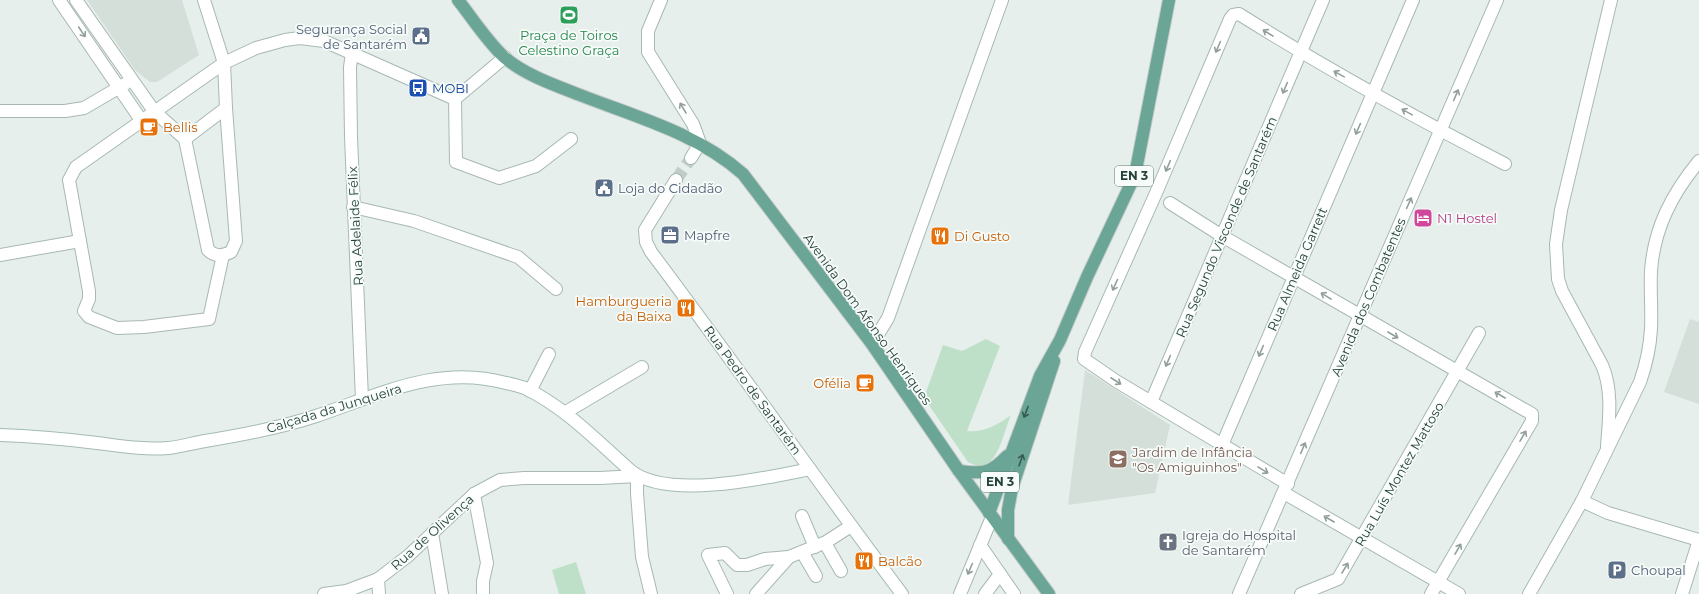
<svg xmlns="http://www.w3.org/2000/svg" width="1699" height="594" font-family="Montserrat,sans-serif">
  <rect width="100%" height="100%" fill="#e6efeb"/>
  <g fill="#d4dfda">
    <polygon points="87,0 182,0 199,55 157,82 150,82 135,70"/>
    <polygon points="1690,319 1699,322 1699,404 1664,392"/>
    <polygon points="1085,370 1170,425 1155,493 1068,505"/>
  </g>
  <g fill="#bfe0c8">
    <path d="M986,339L1000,346L967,431C983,433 998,425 1011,415C1002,435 997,478 968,462L924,398L943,345L962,351Z"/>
    <polygon points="576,562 586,594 559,594 552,570"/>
  </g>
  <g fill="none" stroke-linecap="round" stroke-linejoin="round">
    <polyline stroke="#bfccc8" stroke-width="12" stroke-dasharray="12 6" stroke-linecap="butt" points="676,180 691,158"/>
    <defs>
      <g id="street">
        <polyline points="59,0 141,120"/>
        <path d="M76,0L154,111L185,139L208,250C215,257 222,256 231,252L236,241L226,108L224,63L204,0"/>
        <polyline points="661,0 648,31 648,52 693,124 700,143 691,158"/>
        <polyline points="352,53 350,67 351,137 362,399"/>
        <polyline points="455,99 456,162 499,178 536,166 571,139"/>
        <polyline points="0,111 65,111 84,108 125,84"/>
        <polyline points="185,139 226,108"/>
        <path d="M676,180L645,230L646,242L651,252C736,365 817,481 902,594"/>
        <polyline points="1170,203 1222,236 1532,414 1532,421 1431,594"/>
        <polyline points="353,207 414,221 518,257 556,289"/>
        <polyline points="0,255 80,241"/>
        <polyline points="223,255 209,319 144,327 117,328 89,317 84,311 89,299 89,291 69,180 76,167 224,63 256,48 285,40 300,38 324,41 455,99 505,57"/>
        <polyline points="872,344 888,318 1002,0"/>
        <polyline points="530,391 549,354"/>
        <polyline points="1151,402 1323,0"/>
        <polyline points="566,412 642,367"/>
        <polyline points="1222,445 1413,0"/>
        <path d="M1607,446C1609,420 1613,390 1602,365L1562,291L1558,279L1556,244L1561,210L1611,0"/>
        <path d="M1288,484L1116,381L1084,359L1085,352L1156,193L1230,19L1233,15L1239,14C1325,68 1414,117 1505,164"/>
        <polyline points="1284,493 1459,594"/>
        <polyline points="474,494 487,563 483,581 483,594"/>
        <polyline points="1582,501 1608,513 1699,540"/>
        <polyline points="802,516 815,547"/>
        <polyline points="432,533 442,594"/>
        <polyline points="825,543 841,571"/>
        <polyline points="980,545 1014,594"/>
        <polyline points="802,552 816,576"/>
        <polyline points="378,579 379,594"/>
        <polyline points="324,594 346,591 378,579 408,556 474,494 500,480 524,478 600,478 637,476 637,493 642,557 651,594"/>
        <polyline points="727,594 708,555 725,553 737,565 747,565 765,559 789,557"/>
        <polyline points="756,594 789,557 826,542 851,526"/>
        <polyline points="960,594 992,517"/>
        <polyline points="985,594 1000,574"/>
        <polyline points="1239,594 1497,0"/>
        <polyline points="1301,594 1338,579 1479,333"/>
        <path d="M1529,594L1582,501L1640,382C1646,365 1650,347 1651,329C1652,309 1650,290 1651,271C1654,228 1672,194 1699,161"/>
        <polyline points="1682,594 1699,540"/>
      </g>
      <path id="secondary" d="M0,435C33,436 65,439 97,443C121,446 145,450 168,448C180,447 193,443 205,441C242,435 280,428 316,416C379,395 438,364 506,383C512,384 519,386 525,388C566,408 597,441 631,471C668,500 766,478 810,469"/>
      <g id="primary">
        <path d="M458,0C473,19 486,40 504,57C525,75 554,85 580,95C636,117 697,133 743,174L872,344L959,471L1049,594"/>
        <path d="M959,471C982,474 990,474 1007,456"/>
        <polyline points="989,513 1040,376 1060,340 1087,277 1135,175 1169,0"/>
        <polyline points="1008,539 1008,510 1012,488 1054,361"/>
      </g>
    </defs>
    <use href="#street" stroke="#a8b8b2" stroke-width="14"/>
    <use href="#secondary" stroke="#a4bbb3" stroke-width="14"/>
    <use href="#primary" stroke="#c2cac8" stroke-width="14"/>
    <use href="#street" stroke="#fff" stroke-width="12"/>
    <use href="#secondary" stroke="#fff" stroke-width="12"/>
    <use href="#primary" stroke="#6aa596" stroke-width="12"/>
  </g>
  <defs><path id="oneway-shaft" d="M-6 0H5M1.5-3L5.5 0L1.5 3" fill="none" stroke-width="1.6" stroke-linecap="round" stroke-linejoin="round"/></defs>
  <g stroke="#92a09c">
    <use href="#oneway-shaft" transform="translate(82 32) rotate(56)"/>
    <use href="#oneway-shaft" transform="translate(1268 33) rotate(-148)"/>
    <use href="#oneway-shaft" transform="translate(1218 47) rotate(113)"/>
    <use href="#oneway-shaft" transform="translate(1339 74) rotate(-151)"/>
    <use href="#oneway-shaft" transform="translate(1285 88) rotate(113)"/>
    <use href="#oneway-shaft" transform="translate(1456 95) rotate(-67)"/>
    <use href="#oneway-shaft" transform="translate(683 108) rotate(-121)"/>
    <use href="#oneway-shaft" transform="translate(1407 112) rotate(-151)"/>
    <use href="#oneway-shaft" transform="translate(1358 129) rotate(114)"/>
    <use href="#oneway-shaft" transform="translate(1168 166) rotate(113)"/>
    <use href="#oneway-shaft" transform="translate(1409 203) rotate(-66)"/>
    <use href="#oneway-shaft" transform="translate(1115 285) rotate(114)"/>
    <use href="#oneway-shaft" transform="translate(1326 296) rotate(-149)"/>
    <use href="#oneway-shaft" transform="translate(1393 335) rotate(30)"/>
    <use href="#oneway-shaft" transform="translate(1261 351) rotate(113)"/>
    <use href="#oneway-shaft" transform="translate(1168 361) rotate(113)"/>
    <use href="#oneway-shaft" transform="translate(1116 381) rotate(33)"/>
    <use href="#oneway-shaft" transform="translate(1500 395) rotate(-150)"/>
    <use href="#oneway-shaft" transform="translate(1523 436) rotate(-60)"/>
    <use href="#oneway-shaft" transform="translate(1303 448) rotate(-67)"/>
    <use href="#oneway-shaft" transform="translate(1263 470) rotate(31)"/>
    <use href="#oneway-shaft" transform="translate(1329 519) rotate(-150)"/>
    <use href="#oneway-shaft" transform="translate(1458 549) rotate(-60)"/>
    <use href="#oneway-shaft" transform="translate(1345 568) rotate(-59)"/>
    <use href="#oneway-shaft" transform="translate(970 569) rotate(113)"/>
  </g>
  <g stroke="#365b51">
    <use href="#oneway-shaft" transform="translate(1026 412) rotate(111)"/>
    <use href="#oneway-shaft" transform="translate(1021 460) rotate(-71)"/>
  </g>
  <defs>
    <symbol id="stadium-square" viewBox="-11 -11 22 22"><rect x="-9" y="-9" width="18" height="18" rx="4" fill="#2e9e5b" stroke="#f7fbf9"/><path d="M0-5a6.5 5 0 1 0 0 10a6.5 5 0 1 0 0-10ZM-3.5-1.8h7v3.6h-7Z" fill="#fff"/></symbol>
    <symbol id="civic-square" viewBox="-11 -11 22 22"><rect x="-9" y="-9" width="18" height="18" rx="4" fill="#5c6f8a" stroke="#f7fbf9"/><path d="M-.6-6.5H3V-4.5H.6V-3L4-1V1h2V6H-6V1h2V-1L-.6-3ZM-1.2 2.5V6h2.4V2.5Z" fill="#fff"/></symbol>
    <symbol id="bus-square" viewBox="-11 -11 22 22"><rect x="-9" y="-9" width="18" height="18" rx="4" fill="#1a4fb4" stroke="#f7fbf9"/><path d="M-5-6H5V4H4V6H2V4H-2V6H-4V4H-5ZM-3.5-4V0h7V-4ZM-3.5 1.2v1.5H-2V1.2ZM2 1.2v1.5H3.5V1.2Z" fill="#fff"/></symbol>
    <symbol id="cafe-square" viewBox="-11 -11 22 22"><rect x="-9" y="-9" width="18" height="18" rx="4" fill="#e8710a" stroke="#f7fbf9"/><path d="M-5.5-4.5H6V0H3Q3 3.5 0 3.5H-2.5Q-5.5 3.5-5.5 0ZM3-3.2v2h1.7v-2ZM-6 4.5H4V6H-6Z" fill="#fff"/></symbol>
    <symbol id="hotel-square" viewBox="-11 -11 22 22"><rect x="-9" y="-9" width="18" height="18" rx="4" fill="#d1479c" stroke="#f7fbf9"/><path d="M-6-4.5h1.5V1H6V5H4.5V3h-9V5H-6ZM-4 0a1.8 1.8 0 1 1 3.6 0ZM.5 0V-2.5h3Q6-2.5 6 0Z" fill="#fff"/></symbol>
    <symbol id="office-square" viewBox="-11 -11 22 22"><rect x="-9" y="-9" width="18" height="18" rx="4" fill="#5c6f8a" stroke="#f7fbf9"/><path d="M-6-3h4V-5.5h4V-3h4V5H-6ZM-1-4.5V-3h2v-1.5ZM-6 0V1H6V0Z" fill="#fff"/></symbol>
    <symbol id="restaurant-square" viewBox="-11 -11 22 22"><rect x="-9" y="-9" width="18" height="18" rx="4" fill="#e8710a" stroke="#f7fbf9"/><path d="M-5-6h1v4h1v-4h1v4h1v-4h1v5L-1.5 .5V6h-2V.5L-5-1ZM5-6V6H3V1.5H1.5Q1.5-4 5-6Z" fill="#fff"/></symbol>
    <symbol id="school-square" viewBox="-11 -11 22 22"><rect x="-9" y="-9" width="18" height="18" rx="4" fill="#8d6e63" stroke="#f7fbf9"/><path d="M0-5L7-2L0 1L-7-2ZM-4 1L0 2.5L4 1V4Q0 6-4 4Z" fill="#fff"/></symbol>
    <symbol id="church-square" viewBox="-11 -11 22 22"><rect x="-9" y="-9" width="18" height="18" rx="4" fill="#6b7280" stroke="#f7fbf9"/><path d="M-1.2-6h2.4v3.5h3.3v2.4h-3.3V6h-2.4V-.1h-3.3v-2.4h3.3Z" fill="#fff"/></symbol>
    <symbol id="parking-square" viewBox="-11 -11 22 22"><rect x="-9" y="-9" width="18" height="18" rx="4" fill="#5c6f8a" stroke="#f7fbf9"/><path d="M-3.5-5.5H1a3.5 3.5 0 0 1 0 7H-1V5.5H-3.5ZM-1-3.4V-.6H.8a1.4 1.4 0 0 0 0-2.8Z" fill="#fff"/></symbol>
  </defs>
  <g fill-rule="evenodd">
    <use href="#stadium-square" x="558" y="4" width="22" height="22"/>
    <use href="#civic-square" x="410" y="25" width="22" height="22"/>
    <use href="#bus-square" x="407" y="77" width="22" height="22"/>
    <use href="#cafe-square" x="138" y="116" width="22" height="22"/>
    <use href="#civic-square" x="593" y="177" width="22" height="22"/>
    <use href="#hotel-square" x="1412" y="207" width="22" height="22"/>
    <use href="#office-square" x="659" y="224" width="22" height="22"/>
    <use href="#restaurant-square" x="929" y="225" width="22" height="22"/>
    <use href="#restaurant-square" x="675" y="297" width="22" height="22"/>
    <use href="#cafe-square" x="854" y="372" width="22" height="22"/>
    <use href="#school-square" x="1107" y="448" width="22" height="22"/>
    <use href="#church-square" x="1157" y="531" width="22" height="22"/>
    <use href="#restaurant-square" x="853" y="550" width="22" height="22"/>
    <use href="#parking-square" x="1606" y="559" width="22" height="22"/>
  </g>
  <g text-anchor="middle" stroke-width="3.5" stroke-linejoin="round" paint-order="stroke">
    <g fill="#f7fbf9" stroke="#637a73" stroke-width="1">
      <rect x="1115" y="166" width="38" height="20" rx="3"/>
      <rect x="981" y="472" width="38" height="20" rx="3"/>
    </g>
    <g font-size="12" font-weight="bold" fill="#24423a">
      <text x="1134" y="180">EN 3</text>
      <text x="1000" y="486">EN 3</text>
    </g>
    <g font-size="13" fill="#4e5e75" stroke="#f7fbf9" text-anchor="start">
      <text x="407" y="34" text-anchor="end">Segurança Social<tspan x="407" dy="15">de Santarém</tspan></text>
      <text x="618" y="193">Loja do Cidadão</text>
      <text x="684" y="240">Mapfre</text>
      <text x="1631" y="575">Choupal</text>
    </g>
    <g font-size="13" fill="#27864d" stroke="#f7fbf9">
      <text x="569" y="40">Praça de Toiros<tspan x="569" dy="15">Celestino Graça</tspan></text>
    </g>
    <g font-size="13" fill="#164399" stroke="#f7fbf9" text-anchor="start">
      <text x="432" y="93">MOBI</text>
    </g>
    <g font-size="13" fill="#c56008" stroke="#f7fbf9" text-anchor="start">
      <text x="163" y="132">Bellis</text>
      <text x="954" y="241">Di Gusto</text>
      <text x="672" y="306" text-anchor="end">Hamburgueria<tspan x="672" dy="15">da Baixa</tspan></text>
      <text x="851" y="388" text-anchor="end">Ofélia</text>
      <text x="878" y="566">Balcão</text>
    </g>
    <g font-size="13" fill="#b23c85" stroke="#f7fbf9" text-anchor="start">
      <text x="1437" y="223">N1 Hostel</text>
    </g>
    <g font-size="13" fill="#24423a" stroke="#f7fbf9">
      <text transform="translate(355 226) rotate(-93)" y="5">Rua Adelaide Félix</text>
      <text transform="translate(1226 227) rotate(-67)" y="5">Rua Segundo Visconde de Santarém</text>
      <text transform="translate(1297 269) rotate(-67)" y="5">Rua Almeida Garrett</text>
      <text transform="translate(1368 297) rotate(-67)" y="5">Avenida dos Combatentes</text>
      <text transform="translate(868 319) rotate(54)" y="5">Avenida Dom Afonso Henriques</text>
      <text transform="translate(753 390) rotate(54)" y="5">Rua Pedro de Santarém</text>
      <text transform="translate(334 408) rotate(-17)" y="5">Calçada da Junqueira</text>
      <text transform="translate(1399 474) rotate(-60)" y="5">Rua Luís Montez Mattoso</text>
      <text transform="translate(432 532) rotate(-42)" y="5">Rua de Olivença</text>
    </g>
    <g font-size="13" fill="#785e54" stroke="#f7fbf9" text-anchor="start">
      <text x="1132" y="457">Jardim de Infância<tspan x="1132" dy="15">"Os Amiguinhos"</tspan></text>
    </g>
    <g font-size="13" fill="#5b616d" stroke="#f7fbf9" text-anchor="start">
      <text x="1182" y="540">Igreja do Hospital<tspan x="1182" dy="15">de Santarém</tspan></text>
    </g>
  </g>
</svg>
